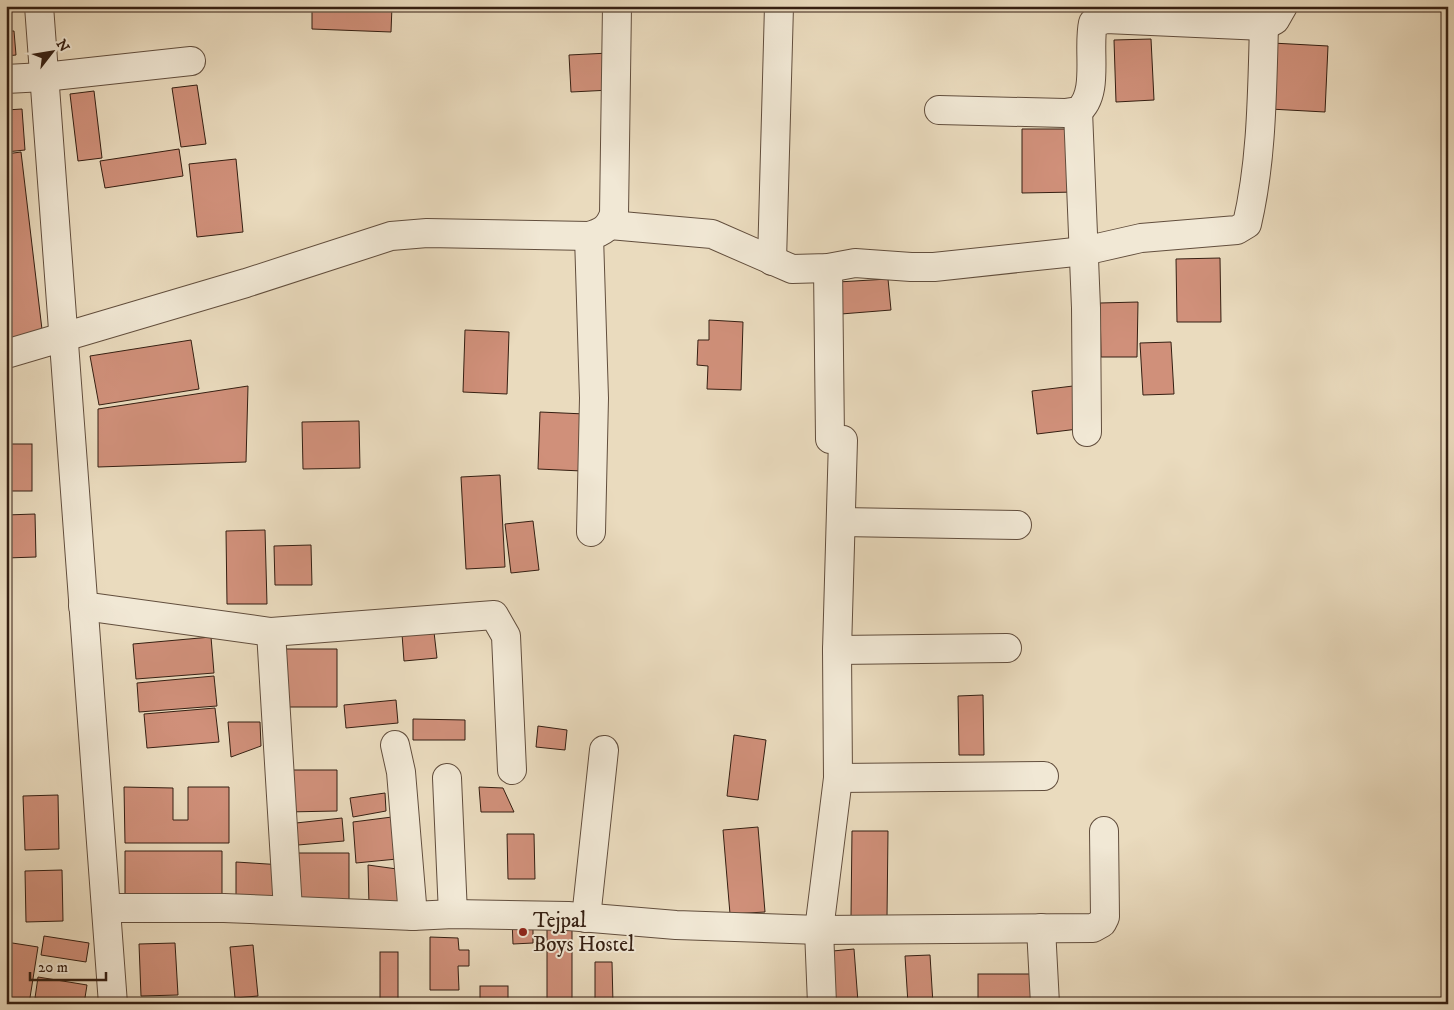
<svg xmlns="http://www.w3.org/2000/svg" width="1454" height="1010" font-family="'IM FELL DW Pica',serif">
  <rect width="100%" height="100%" fill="#eadbbe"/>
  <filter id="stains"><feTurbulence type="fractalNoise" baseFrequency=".004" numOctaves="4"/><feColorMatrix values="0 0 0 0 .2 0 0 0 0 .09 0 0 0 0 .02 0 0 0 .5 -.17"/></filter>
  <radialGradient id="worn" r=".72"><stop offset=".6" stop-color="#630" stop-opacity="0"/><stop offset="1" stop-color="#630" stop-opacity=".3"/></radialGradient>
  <g fill="#d0907a" stroke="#351f12">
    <polygon points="312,6 392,6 391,32 312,29"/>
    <polygon points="6,31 14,31 16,55 6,56"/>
    <polygon points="1151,39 1154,100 1116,102 1114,40"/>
    <polygon points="1272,43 1328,46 1325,112 1270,109"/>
    <polygon points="609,53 611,90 571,92 569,55"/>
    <polygon points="197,85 206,144 181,147 172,88"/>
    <polygon points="94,91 102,158 78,161 70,94"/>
    <polygon points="22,109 25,150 6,152 6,110"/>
    <polygon points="1022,129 1077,129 1077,192 1022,193"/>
    <polygon points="179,149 183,176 105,188 100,161"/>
    <polygon points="21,152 43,338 9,342 6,319 6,154"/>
    <polygon points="236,159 243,232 197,237 189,164"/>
    <polygon points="1220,258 1221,322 1177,322 1176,259"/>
    <polygon points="888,279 891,310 841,314 838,282"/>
    <polygon points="1138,302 1137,357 1101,357 1100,303"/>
    <polygon points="709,320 743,322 741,390 707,389 708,366 697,365 698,340 709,340"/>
    <polygon points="465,330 509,332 507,394 463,392"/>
    <polygon points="191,340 199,389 99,405 90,356"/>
    <polygon points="1171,342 1174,394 1143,395 1140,343"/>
    <polygon points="248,386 246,462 98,467 98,409"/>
    <polygon points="1073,386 1078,429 1037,434 1032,391"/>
    <polygon points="540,412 585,414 582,471 538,469"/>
    <polygon points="359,421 360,468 303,469 302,422"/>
    <rect x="6" y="444" width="26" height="47"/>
    <polygon points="500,475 505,567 466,569 461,477"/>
    <polygon points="35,514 36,557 6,558 6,515"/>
    <polygon points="533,521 539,570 511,573 505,524"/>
    <polygon points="265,530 267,604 227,604 226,531"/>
    <polygon points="311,545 312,585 275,585 274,546"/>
    <polygon points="434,632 437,658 404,661 402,634"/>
    <polygon points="211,637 214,673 136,679 133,644"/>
    <polygon points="281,649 337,649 337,707 282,707"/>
    <polygon points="214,676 217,706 139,712 137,683"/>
    <polygon points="983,695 984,755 959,755 958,696"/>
    <polygon points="396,700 398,723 346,728 344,705"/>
    <polygon points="215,708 219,742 147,748 144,714"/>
    <polygon points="413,719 465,720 465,740 413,740"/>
    <polygon points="228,722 260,722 261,746 231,757"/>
    <polygon points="538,726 567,730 565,750 536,747"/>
    <polygon points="734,735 766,740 758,800 727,796"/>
    <polygon points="286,770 337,770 337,811 286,812"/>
    <polygon points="124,787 173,788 173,820 188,820 188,787 229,787 229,843 125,843"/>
    <polygon points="479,787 503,788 514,812 481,812"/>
    <polygon points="385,793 386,811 353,817 350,798"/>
    <polygon points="58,795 59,849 25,850 23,796"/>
    <polygon points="392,817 397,859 356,863 353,822"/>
    <polygon points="342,818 344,841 298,845 296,823"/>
    <polygon points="758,827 765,912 730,914 723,830"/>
    <polygon points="852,831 888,831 887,917 851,916"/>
    <polygon points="507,834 534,834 535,879 508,879"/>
    <polygon points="125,851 222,851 222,899 125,900"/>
    <polygon points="293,853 349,853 349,905 294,905"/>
    <polygon points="236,862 283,865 281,902 236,908"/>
    <polygon points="368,865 397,869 400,906 369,905"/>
    <polygon points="62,870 63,921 26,922 25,871"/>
    <polygon points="512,920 533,920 533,943 513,944"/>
    <polygon points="572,920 572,1004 547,1004 547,921"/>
    <polygon points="44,936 89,943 86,962 41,955"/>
    <polygon points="430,937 458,938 459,950 469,950 469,966 458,966 459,990 430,990"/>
    <polygon points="6,942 38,947 29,1004 6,1000"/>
    <polygon points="175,943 178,995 141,996 139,944"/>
    <polygon points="253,945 258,996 235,998 230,947"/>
    <polygon points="854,949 858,1002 826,1004 822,952"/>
    <rect x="380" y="952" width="18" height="51"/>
    <polygon points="930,955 933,1004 908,1004 905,956"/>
    <polygon points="595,962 612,962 613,1004 595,1004"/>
    <rect x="978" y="974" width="63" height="30"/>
    <polygon points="38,977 87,985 84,1004 35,998"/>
    <rect x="480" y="986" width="28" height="18"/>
  </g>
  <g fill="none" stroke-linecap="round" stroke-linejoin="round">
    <defs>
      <g id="minor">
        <polyline points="39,6 113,1004"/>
        <polyline points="6,79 44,77 191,61"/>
        <path d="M939,110L1065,113L1078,111C1100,94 1087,49 1093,23L1106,19L1264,26L1275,20L1283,6"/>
        <polyline points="1078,111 1086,308 1087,432"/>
        <path d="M610,225L712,234L792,269L828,268L855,263L911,267H934L1084,251L1141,238L1237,230L1247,224C1262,160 1262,92 1264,26"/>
        <polyline points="589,236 594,398 591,532"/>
        <polyline points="772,261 779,6"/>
        <polyline points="828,268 830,439"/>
        <path d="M6,354L246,283L391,236L427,233L589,236C603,232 609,228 614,214L617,6"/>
        <polyline points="841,522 1017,525"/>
        <polyline points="83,606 271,632 494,615 506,636 512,770"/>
        <polyline points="271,632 288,910"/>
        <polyline points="837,650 1007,648"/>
        <polyline points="395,745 401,772 413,916"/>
        <polyline points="447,778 453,914"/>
        <polyline points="838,778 1044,776"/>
        <polyline points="106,908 224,908 413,916 453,914 568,916 676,925 819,930 1093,928 1102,923 1105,917 1104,831"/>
        <polyline points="586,918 604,750"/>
        <polyline points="1041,928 1045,1004"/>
        <polyline points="822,1004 819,930 838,778 837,650 843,440"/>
      </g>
    </defs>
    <use href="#minor" stroke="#624e3d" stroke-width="30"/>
    <use href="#minor" stroke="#f1e8d5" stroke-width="28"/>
  </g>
  <circle fill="#8f2418" stroke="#f1e8d5" stroke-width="2" cx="523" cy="932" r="5"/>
  <g text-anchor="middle" stroke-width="4" stroke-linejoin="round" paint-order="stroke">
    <g font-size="21" fill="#351f12" stroke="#f1e8d5" text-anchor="start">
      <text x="533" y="927">Tejpal<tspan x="533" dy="24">Boys Hostel</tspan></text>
    </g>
  </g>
  <rect width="1454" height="1010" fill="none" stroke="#eadbbe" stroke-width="25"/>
  <rect x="8" y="8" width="1439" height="995" fill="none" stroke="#351f12" stroke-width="2.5"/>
  <rect x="12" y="12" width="1429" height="985" fill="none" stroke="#351f12"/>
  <g transform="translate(52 52) rotate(59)" stroke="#f1e8d5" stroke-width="4" paint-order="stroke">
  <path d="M0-4L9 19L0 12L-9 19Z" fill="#351f12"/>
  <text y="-8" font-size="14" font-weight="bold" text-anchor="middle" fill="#351f12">N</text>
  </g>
  <path d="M30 972v8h76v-8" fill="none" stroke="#351f12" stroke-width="2.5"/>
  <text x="38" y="972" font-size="15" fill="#351f12" stroke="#f1e8d5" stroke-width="4" paint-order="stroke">20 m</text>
  <rect width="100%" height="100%" filter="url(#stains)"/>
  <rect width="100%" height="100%" fill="url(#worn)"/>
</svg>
